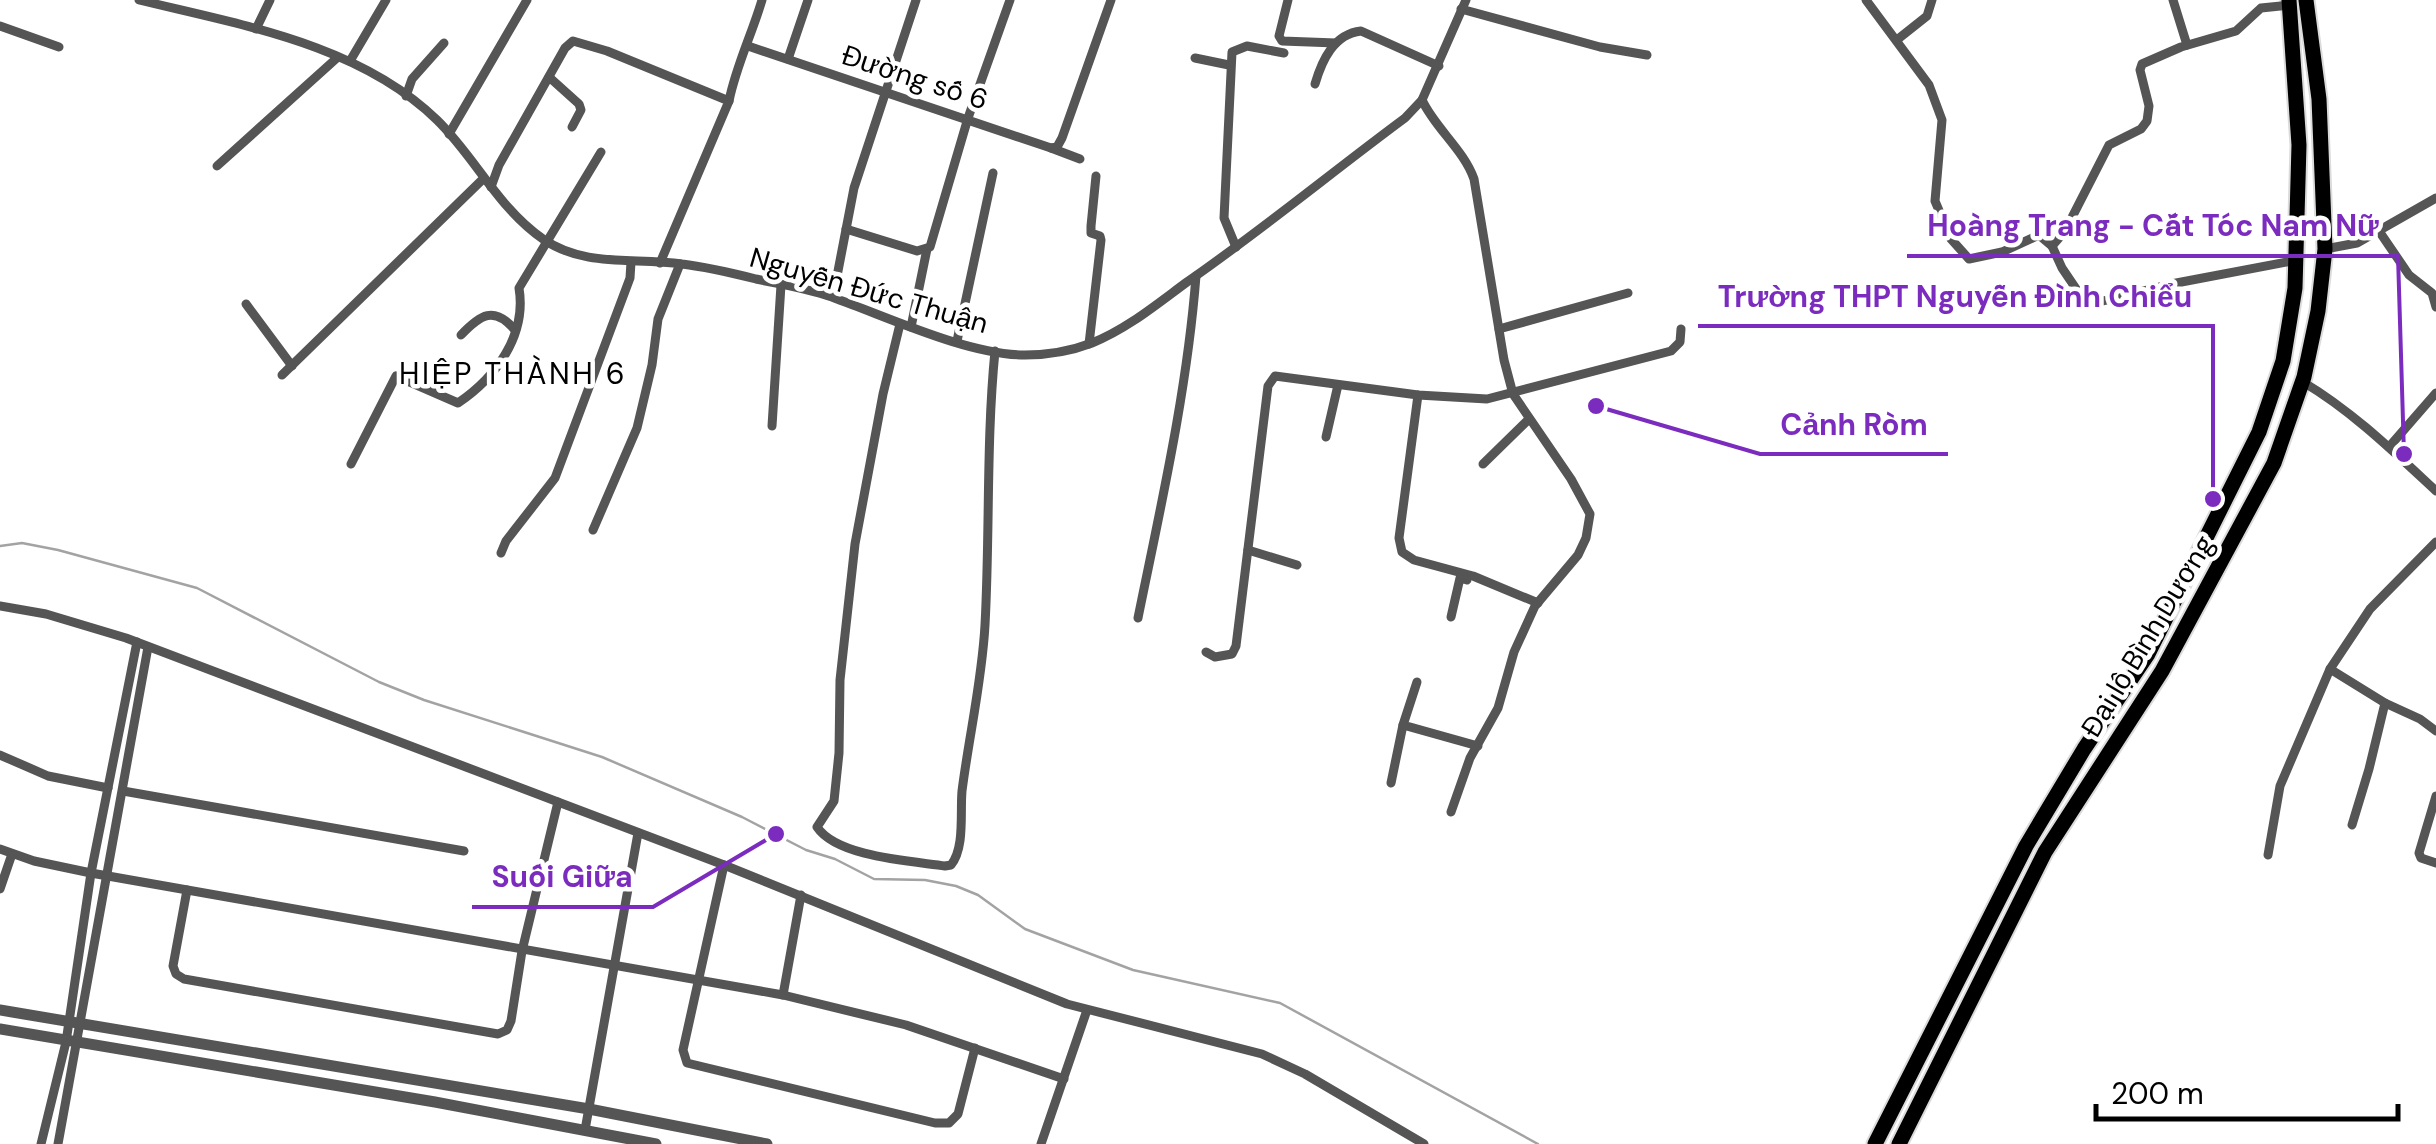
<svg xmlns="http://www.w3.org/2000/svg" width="2436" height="1144" font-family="'DM Sans',sans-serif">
  <rect width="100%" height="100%" fill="#fff"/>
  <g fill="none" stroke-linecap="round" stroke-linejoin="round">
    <polyline stroke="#a3a3a3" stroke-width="2.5" points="0,546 22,543 58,550 197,588 379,682 424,700 602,757 742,817 806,850 835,859 874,879 925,880 956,886 978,895 1025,929 1133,970 1280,1003 1538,1144"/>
    <defs>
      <g id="trunk">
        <polyline points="1875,1144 2026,846 2084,749 2148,654 2259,432 2283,361 2295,288 2299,145 2289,0"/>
        <polyline points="1899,1144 2045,852 2162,671 2274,463 2304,377 2318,311 2325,249 2319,99 2306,0"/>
      </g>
    </defs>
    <use href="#trunk" stroke="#dbdbdb" stroke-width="19"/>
    <g stroke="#555" stroke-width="9">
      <path d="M139,0C241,25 359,44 437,120C475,157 498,208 543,239C585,268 634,257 682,264C707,267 732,273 756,279C783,285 812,289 837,299C890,318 969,355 1025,355C1047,355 1071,351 1092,343C1127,329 1157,304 1187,282C1262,230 1332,172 1405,118L1422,100L1466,0"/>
      <polyline points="1288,0 1279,36 1282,41 1336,43"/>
      <polyline points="1866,0 1929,85 1942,120 1935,201 1951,239 1969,259 2002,252 2039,235 2052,246 2065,231 2109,145 2141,129 2147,121 2149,106 2140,70 2142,64 2181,47 2236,31 2261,8 2290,5"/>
      <polyline points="2173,0 2187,45"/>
      <polyline points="1461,9 1600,47 1647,55"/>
      <polyline points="0,26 59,47"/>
      <polyline points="256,29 270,0"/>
      <polyline points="1898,39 1927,16 1932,0"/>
      <polyline points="748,46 1051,148 1057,147 1062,138 1111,0"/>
      <polyline points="1195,58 1229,65"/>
      <polyline points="788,59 808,0"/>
      <polyline points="350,61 386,0"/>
      <polyline points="549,77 579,104 581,110 572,127"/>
      <path d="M1315,84C1322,60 1334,34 1361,31L1439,66"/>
      <polyline points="406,96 412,79 444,43"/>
      <path d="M1422,100C1435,128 1464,150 1474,179L1504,360L1513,394L1571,479L1590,514L1586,538L1578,555L1535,606L1514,652L1498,708L1470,758L1451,812"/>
      <path d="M729,101C736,66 752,34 762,0"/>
      <polyline points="449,134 527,0"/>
      <polyline points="1051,148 1080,159"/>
      <polyline points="217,166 338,57"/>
      <polyline points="491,187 499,165 565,48 573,41 607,51 729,101 660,263"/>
      <polyline points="846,229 917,251 930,247 968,118 1010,0"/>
      <polyline points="2379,231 2409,275 2432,293 2436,307"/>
      <polyline points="2052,246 2062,268 2087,305 2171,284 2297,260"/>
      <polyline points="1236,247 1224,218 1232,52 1247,46 1284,53"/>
      <polyline points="2325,249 2357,243 2436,198"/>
      <polyline points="833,297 854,188 916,0"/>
      <polyline points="246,304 292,366"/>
      <path d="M900,324L883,394L855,544L840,680L839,753L834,801L817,827C837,857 911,861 945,866L951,865C965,848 960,813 962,791C969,736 982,681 985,625C990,533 986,442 995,351"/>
      <polyline points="911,327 927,249"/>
      <polyline points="1499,329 1628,293"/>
      <path d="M461,335C480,315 494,305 515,330"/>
      <polyline points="957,341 993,173"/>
      <polyline points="1089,344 1101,240 1100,236 1091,233 1091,226 1096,176"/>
      <polyline points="282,375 483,179"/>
      <path d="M2303,382C2352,411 2394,452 2436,491"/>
      <polyline points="1418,395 1399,538 1402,552 1414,560 1473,576 1538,603"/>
      <polyline points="772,426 781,285"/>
      <polyline points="1326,437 1338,385"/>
      <polyline points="2389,447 2436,393"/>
      <path d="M351,464L396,376L458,403C495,378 527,336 519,288L601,152"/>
      <polyline points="1483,464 1529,419"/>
      <polyline points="593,530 637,428 652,365 658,319 680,264"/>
      <polyline points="1248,550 1297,565"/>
      <polyline points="501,553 506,541 555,478 630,278 631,262"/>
      <polyline points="0,606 46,614 126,638 724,865 1067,1004 1262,1054 1305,1074 1424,1144"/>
      <polyline points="1451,617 1460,578 1467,580"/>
      <path d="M1138,618C1161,505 1187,392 1196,276"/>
      <polyline points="1206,652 1215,657 1232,654 1236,646 1268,386 1275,376 1418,395 1487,399 1671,351 1680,342 1681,329"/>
      <polyline points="1417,682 1403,725 1478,746"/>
      <polyline points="2385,703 2420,719 2436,731"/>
      <polyline points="0,755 48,776 108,788"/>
      <polyline points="1391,783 1403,725"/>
      <polyline points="123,791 464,851"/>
      <polyline points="2436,796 2419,853 2421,858 2436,863"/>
      <polyline points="2352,825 2369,769 2385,703 2330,669 2370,609 2436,542"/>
      <polyline points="0,849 34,861 91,873 783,995 906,1025 1064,1079"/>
      <polyline points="2268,855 2280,786 2330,669"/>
      <polyline points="724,865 683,1050 687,1063 935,1123 949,1123 958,1114 975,1048"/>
      <polyline points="0,889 12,854"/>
      <polyline points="187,890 173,966 176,974 184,979 498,1034 507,1030 511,1021 522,951 558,802"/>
      <polyline points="783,995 801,895"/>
      <polyline points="585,1130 638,833"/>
      <polyline points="41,1144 66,1042 91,873 137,642"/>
      <polyline points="58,1144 148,647"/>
      <polyline points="1041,1144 1087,1010"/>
    </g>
    <g stroke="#555" stroke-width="11">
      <polyline points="0,1010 589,1109 767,1144"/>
      <polyline points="0,1029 435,1102 656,1144"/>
    </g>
    <use href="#trunk" stroke="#000" stroke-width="15"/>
  </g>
  <g text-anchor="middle" stroke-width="9" stroke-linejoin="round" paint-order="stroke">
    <g font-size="28" fill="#000" stroke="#fff">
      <text transform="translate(915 77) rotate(18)" y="10">Đường số 6</text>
      <text transform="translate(869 290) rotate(16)" y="10">Nguyễn Đức Thuận</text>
      <text transform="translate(2147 636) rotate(-59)" y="10">Đại lộ Bình Dương</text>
    </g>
    <g font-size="30" letter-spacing="2.5" fill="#000" stroke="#fff">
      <text x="513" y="384">HIỆP THÀNH 6</text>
    </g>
  </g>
  <path fill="none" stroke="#7b2cbf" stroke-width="4" d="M2404 454L2398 256H1907M2213 499L2213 326H1698M1596 406L1760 454H1948M776 834L653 907H472"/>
  <g fill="#7b2cbf" stroke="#fff" stroke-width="4">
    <circle cx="2404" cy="454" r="10"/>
    <circle cx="2213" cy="499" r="10"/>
    <circle cx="1596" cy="406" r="10"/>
    <circle cx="776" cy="834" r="10"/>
  </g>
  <g font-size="30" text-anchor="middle" font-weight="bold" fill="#7b2cbf" stroke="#fff" stroke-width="9" stroke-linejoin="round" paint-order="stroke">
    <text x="2153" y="236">Hoàng Trang - Cắt Tóc Nam Nữ</text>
    <text x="1955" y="307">Trường THPT Nguyễn Đình Chiểu</text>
    <text x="1854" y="435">Cảnh Ròm</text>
    <text x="562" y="887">Suối Giữa</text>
  </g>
  <path d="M2096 1104v15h302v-15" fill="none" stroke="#000000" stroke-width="5"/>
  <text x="2111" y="1104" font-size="30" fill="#000000" stroke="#ffffff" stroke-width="8" paint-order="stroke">200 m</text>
</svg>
